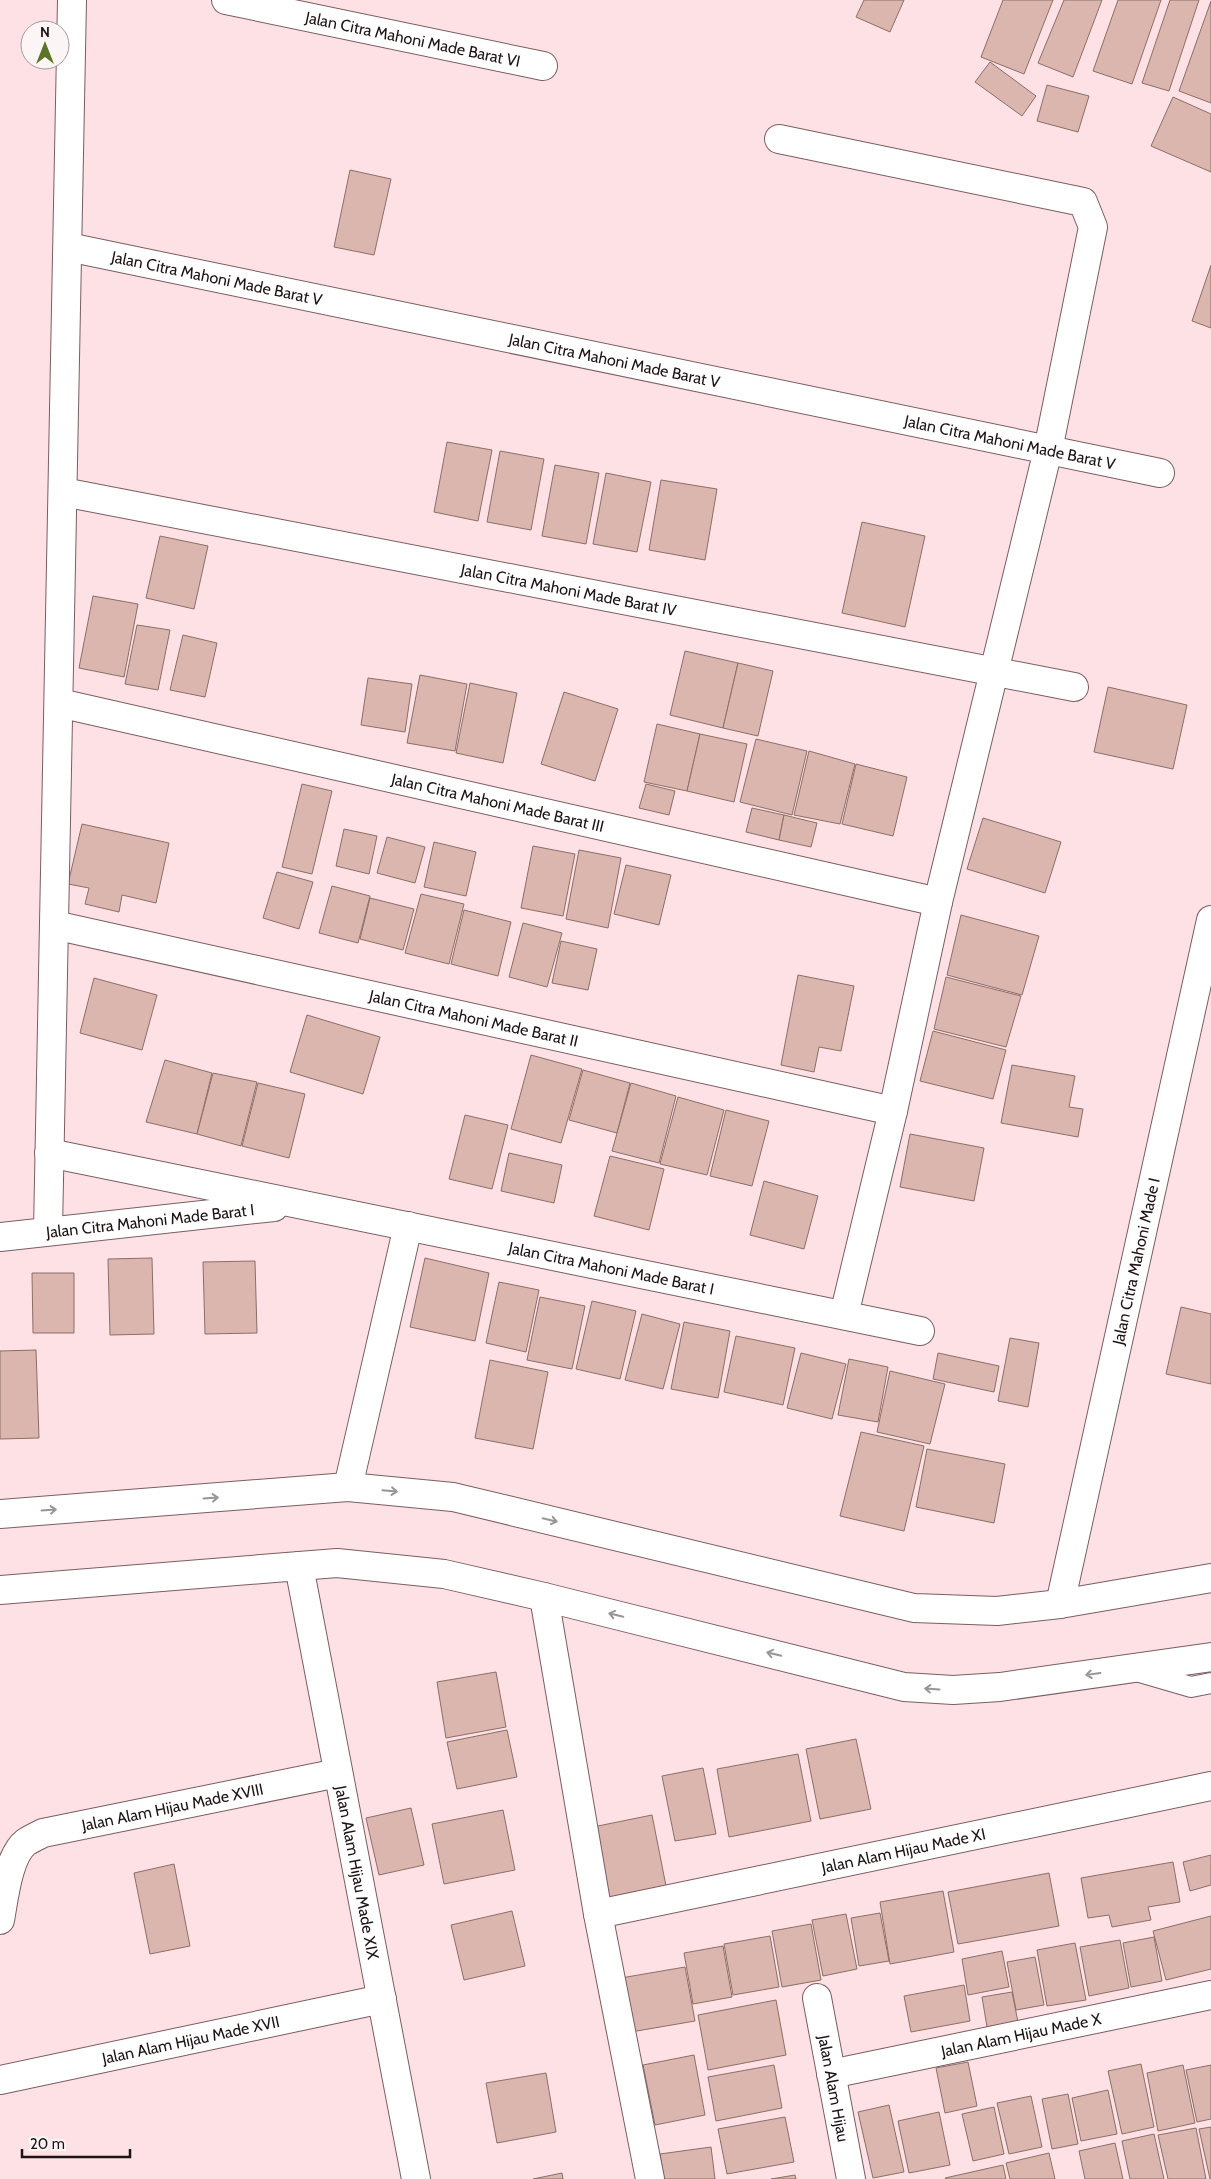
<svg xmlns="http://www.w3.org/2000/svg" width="1211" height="2179" font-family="Cabin,sans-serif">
  <rect width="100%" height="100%" fill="#fde1e5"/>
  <g fill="#dbb6ae" stroke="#8c6e68">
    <polygon points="864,0 904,0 890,32 856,17"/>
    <polygon points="1003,0 1053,0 1024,74 981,57"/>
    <polygon points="1064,0 1102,0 1073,77 1038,63"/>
    <polygon points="1118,0 1161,0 1132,84 1093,71"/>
    <polygon points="1170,0 1199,0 1169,91 1142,83"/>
    <polygon points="1211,1 1211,103 1179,91"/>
    <polygon points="990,62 1036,96 1022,116 975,82"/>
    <polygon points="1047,85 1089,96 1078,132 1037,121"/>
    <polygon points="1173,97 1211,114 1211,172 1151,146"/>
    <polygon points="350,170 391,179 374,255 334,247"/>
    <polygon points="1211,265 1211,328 1192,321"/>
    <polygon points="447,442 492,450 478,521 434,512"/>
    <polygon points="500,451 544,459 531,530 487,522"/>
    <polygon points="555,465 599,473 586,544 542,536"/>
    <polygon points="606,473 651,482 637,552 593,544"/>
    <polygon points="661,480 717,489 705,560 649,550"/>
    <polygon points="862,522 925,536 905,627 842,613"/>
    <polygon points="160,536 208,546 194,609 146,598"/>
    <polygon points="93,596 138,604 124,677 79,668"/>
    <polygon points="137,625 170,630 158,690 125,684"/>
    <polygon points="183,635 217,643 205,697 170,690"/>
    <polygon points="685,651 738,663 723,728 670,715"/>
    <polygon points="738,663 773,671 758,736 723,728"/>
    <polygon points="420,675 467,684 455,751 407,743"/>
    <polygon points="368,678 412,684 405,732 361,725"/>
    <polygon points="470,683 517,693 503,763 456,753"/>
    <polygon points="1108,687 1187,705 1173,769 1094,752"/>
    <polygon points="564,692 618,709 595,781 541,764"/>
    <polygon points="657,724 700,734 687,791 644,782"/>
    <polygon points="700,734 747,744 734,802 687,791"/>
    <polygon points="756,739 807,751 792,815 740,802"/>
    <polygon points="809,751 855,764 840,824 794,815"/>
    <polygon points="856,764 907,777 893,836 842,824"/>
    <polygon points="302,784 332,791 312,874 282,867"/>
    <polygon points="646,784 675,791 669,815 639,808"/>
    <polygon points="752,808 784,815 779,840 746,832"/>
    <polygon points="784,815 817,823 811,847 779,840"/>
    <polygon points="983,818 1061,842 1045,893 967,869"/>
    <polygon points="82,824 169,843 156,903 122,895 119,912 85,904 89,888 68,884"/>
    <polygon points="344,829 377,836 369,874 336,866"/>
    <polygon points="387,837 425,847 415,883 377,873"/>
    <polygon points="434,842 476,852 466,896 424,887"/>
    <polygon points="533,846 575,854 563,916 521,908"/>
    <polygon points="579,850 621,858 608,928 566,919"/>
    <polygon points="626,865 671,875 659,925 614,914"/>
    <polygon points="277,872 313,882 299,929 263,918"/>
    <polygon points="332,886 370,896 358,943 319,933"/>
    <polygon points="421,894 464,904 449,964 405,953"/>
    <polygon points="370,898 414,909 403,950 360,939"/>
    <polygon points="464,910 511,922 498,976 451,964"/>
    <polygon points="961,915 1039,936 1022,995 947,975"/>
    <polygon points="523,923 562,933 547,987 509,977"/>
    <polygon points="561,941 597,949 588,990 552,983"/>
    <polygon points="798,975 854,986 841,1051 819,1047 814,1072 781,1065"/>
    <polygon points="946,977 1021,996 1006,1047 934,1029"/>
    <polygon points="94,978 157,995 142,1050 80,1033"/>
    <polygon points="307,1015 380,1037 363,1094 290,1072"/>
    <polygon points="933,1031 1006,1050 993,1099 920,1081"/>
    <polygon points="531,1055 582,1069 561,1143 511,1129"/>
    <polygon points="165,1060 212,1073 197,1134 146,1122"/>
    <polygon points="1012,1065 1075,1076 1069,1107 1083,1109 1078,1137 1001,1123"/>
    <polygon points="583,1070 630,1083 617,1133 569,1120"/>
    <polygon points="213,1073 257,1082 241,1146 197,1134"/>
    <polygon points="258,1083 305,1094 289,1158 242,1146"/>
    <polygon points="631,1083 676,1096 659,1163 612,1151"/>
    <polygon points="678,1097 724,1110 707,1175 660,1164"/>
    <polygon points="726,1110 769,1121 752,1186 710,1176"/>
    <polygon points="465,1115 508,1125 492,1189 449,1179"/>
    <polygon points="910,1134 984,1148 974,1201 900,1187"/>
    <polygon points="509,1153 562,1165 554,1203 501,1191"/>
    <polygon points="610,1156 664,1169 649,1230 594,1216"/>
    <polygon points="764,1181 818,1196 804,1249 750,1235"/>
    <polygon points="152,1258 154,1334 110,1335 108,1259"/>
    <polygon points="425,1258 489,1273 475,1341 410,1327"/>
    <polygon points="255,1261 257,1333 205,1334 203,1262"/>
    <polygon points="32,1273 74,1273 74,1333 33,1333"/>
    <polygon points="499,1282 539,1290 526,1352 486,1343"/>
    <polygon points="540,1297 585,1306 572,1369 527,1360"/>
    <polygon points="592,1301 636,1311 620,1379 576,1369"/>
    <polygon points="1181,1307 1211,1314 1211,1384 1166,1374"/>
    <polygon points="642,1314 680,1324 663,1389 625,1380"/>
    <polygon points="684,1322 730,1331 718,1398 671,1389"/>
    <polygon points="736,1336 795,1348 783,1405 724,1392"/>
    <polygon points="1010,1338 1039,1343 1028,1407 998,1401"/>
    <polygon points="36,1350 39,1438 0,1439 0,1351"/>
    <polygon points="801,1353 846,1364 832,1419 787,1408"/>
    <polygon points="938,1353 999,1366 994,1392 933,1379"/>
    <polygon points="849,1359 888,1367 878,1422 838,1415"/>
    <polygon points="490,1360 548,1372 533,1449 475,1438"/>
    <polygon points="890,1371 945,1384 930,1444 877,1432"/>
    <polygon points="861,1432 924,1446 904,1531 840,1516"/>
    <polygon points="927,1449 1005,1464 994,1523 916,1507"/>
    <polygon points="496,1672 506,1727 446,1738 437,1682"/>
    <polygon points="507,1730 517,1777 457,1789 447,1742"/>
    <polygon points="856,1739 871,1809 820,1819 806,1749"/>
    <polygon points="798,1754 811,1821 729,1837 717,1769"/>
    <polygon points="703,1768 716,1834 675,1841 662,1776"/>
    <polygon points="411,1808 424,1865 379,1875 366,1818"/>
    <polygon points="503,1810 515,1870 444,1884 432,1824"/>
    <polygon points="652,1815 666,1886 607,1898 593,1827"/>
    <polygon points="1211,1855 1211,1885 1190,1891 1183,1862"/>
    <polygon points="1173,1862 1180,1902 1148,1907 1151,1920 1112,1927 1109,1915 1088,1918 1081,1878"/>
    <polygon points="174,1864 190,1946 150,1954 134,1873"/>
    <polygon points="1049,1873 1059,1926 958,1944 948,1892"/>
    <polygon points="943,1891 954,1952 890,1964 880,1902"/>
    <polygon points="512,1911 525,1966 464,1980 451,1925"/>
    <polygon points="880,1913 889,1961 859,1966 851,1918"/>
    <polygon points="846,1914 857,1969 823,1976 812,1920"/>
    <polygon points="1211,1916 1211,1969 1166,1980 1153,1931"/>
    <polygon points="811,1924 821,1980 782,1987 772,1931"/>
    <polygon points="770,1936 779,1987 733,1995 724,1944"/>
    <polygon points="1154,1937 1162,1981 1131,1987 1123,1943"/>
    <polygon points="1120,1940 1129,1988 1089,1996 1080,1947"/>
    <polygon points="1075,1943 1086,2000 1047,2006 1037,1950"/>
    <polygon points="723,1946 732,1997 693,2004 684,1953"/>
    <polygon points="1002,1951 1009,1987 968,1995 962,1959"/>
    <polygon points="1035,1957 1044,2005 1016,2010 1007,1962"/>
    <polygon points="685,1967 695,2021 631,2032 621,1978"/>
    <polygon points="964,1985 970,2021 911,2032 904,1996"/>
    <polygon points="1012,1992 1018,2022 987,2027 982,1997"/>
    <polygon points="776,2000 786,2055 708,2070 698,2015"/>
    <polygon points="694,2055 705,2115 655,2125 643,2065"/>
    <polygon points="968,2062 977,2106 945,2113 936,2068"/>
    <polygon points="1141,2064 1154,2127 1122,2134 1108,2071"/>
    <polygon points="774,2065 782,2108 716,2121 708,2077"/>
    <polygon points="1183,2065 1195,2123 1158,2131 1147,2073"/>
    <polygon points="1211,2065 1211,2119 1197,2122 1186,2070"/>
    <polygon points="546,2073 556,2132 497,2143 486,2083"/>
    <polygon points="1108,2090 1117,2134 1081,2141 1072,2098"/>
    <polygon points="1068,2094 1078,2144 1052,2149 1042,2099"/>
    <polygon points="1031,2096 1042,2147 1009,2154 997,2103"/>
    <polygon points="889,2105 904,2172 873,2178 858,2112"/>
    <polygon points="994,2107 1004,2154 973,2161 962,2114"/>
    <polygon points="939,2112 950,2165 909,2173 898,2121"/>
    <polygon points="785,2117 794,2162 727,2174 718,2129"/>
    <polygon points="1211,2127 1211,2179 1210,2179 1199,2129"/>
    <polygon points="1196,2128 1206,2179 1168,2179 1158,2135"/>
    <polygon points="1154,2134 1164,2179 1130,2179 1122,2141"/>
    <polygon points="1115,2143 1123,2179 1085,2179 1079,2151"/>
    <polygon points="711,2147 715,2179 664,2179 660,2154"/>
    <polygon points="1049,2153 1055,2179 1010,2179 1006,2163"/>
    <polygon points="1003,2165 1006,2179 946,2179 945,2178"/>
    <polygon points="562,2173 563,2179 533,2179"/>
    <polygon points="795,2175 796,2179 771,2179"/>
  </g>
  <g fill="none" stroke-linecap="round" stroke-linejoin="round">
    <defs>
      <polyline id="service" points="1136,1671 1191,1687 1211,1683"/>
      <g id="minor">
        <path id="s1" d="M226,0L543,66"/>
        <polyline points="779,139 1083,202 1093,227 1048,450 938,902 893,1111 844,1315"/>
        <path id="s2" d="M68,247L1160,473"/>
        <path id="s3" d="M63,492L1074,687"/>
        <path id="s4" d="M59,703L938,902"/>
        <path id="s5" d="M54,925L893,1111"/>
        <path id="s6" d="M49,1153L920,1331"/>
        <polyline points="48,1231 72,0"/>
        <path id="s7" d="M0,1237L274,1207"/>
        <polyline points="348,1487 408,1226"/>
        <path id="s8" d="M299,1566L416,2179"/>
        <polyline points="544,1597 598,1914 650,2179"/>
        <path id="s9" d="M1060,1604L1211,920"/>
        <path id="s10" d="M598,1914L1211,1786"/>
        <path id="s11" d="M0,1920C4,1899 8,1856 26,1842C31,1839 37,1836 43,1833L338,1773"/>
        <path id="s12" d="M817,1998L851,2179"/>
        <path id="s13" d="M831,2074L1211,1995"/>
        <path id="s14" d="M0,2080L382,1999"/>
      </g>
      <g id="secondary">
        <polyline points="0,1514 348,1487 453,1497 914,1608 997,1611 1060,1604 1211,1578"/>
        <polyline points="0,1590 337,1563 444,1574 544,1597 904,1687 953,1690 1000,1687 1211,1657"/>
      </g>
    </defs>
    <use href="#service" stroke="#7b5d62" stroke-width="22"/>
    <use href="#minor" stroke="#7b5d62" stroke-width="30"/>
    <use href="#secondary" stroke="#7b5d62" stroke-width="30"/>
    <use href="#service" stroke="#fff" stroke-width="20"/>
    <use href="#minor" stroke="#fff" stroke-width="28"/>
    <use href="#secondary" stroke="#fff" stroke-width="28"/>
  </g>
  <defs><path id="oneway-shaft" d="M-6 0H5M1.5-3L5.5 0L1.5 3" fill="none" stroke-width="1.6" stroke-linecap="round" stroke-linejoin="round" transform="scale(1.25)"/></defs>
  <g stroke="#999495">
    <use href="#oneway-shaft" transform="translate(390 1491) rotate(5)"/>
    <use href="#oneway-shaft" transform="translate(211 1498) rotate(-4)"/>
    <use href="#oneway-shaft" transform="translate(49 1510) rotate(-4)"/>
    <use href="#oneway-shaft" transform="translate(550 1520) rotate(14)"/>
    <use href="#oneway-shaft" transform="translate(616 1615) rotate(-166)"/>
    <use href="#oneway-shaft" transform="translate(774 1654) rotate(-166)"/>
    <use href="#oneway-shaft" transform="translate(1093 1674) rotate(172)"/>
    <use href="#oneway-shaft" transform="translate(932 1689) rotate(-176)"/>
  </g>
  <g text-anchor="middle" stroke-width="4" stroke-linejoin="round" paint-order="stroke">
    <g font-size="16" fill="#1d1214" stroke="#fcf5f6">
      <text dy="6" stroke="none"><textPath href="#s1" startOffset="191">Jalan Citra Mahoni Made Barat VI</textPath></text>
      <text dy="6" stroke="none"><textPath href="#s2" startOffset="152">Jalan Citra Mahoni Made Barat V</textPath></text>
      <text dy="6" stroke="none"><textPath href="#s2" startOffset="558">Jalan Citra Mahoni Made Barat V</textPath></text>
      <text dy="6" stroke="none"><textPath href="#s2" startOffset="962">Jalan Citra Mahoni Made Barat V</textPath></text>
      <text dy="6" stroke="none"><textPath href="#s3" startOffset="515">Jalan Citra Mahoni Made Barat IV</textPath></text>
      <text dy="6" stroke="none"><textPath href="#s4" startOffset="450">Jalan Citra Mahoni Made Barat III</textPath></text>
      <text dy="6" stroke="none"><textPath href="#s5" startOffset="430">Jalan Citra Mahoni Made Barat II</textPath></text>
      <text dy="6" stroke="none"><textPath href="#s7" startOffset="151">Jalan Citra Mahoni Made Barat I</textPath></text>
      <text dy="6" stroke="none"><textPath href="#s9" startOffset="351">Jalan Citra Mahoni Made I</textPath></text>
      <text dy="6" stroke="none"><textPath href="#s6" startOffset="574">Jalan Citra Mahoni Made Barat I</textPath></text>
      <text dy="6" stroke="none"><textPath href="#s11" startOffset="235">Jalan Alam Hijau Made XVIII</textPath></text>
      <text dy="6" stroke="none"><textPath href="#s10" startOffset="312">Jalan Alam Hijau Made XI</textPath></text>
      <text dy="6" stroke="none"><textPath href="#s8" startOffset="312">Jalan Alam Hijau Made XIX</textPath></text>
      <text dy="6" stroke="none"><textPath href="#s13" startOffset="194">Jalan Alam Hijau Made X</textPath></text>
      <text dy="6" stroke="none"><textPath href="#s14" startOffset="195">Jalan Alam Hijau Made XVII</textPath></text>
      <text dy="6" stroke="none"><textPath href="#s12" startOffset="92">Jalan Alam Hijau</textPath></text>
    </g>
  </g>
  <g transform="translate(45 45)"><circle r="24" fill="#fcf5f6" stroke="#a39a9c"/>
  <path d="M0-4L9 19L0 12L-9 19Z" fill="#5c7426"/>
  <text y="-8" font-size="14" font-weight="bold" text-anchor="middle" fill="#1d1214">N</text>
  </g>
  <path d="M22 2149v8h108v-8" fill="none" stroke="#1d1214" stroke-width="2.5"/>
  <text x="30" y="2149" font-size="15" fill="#1d1214" stroke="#fcf5f6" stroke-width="4" paint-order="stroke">20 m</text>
</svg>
